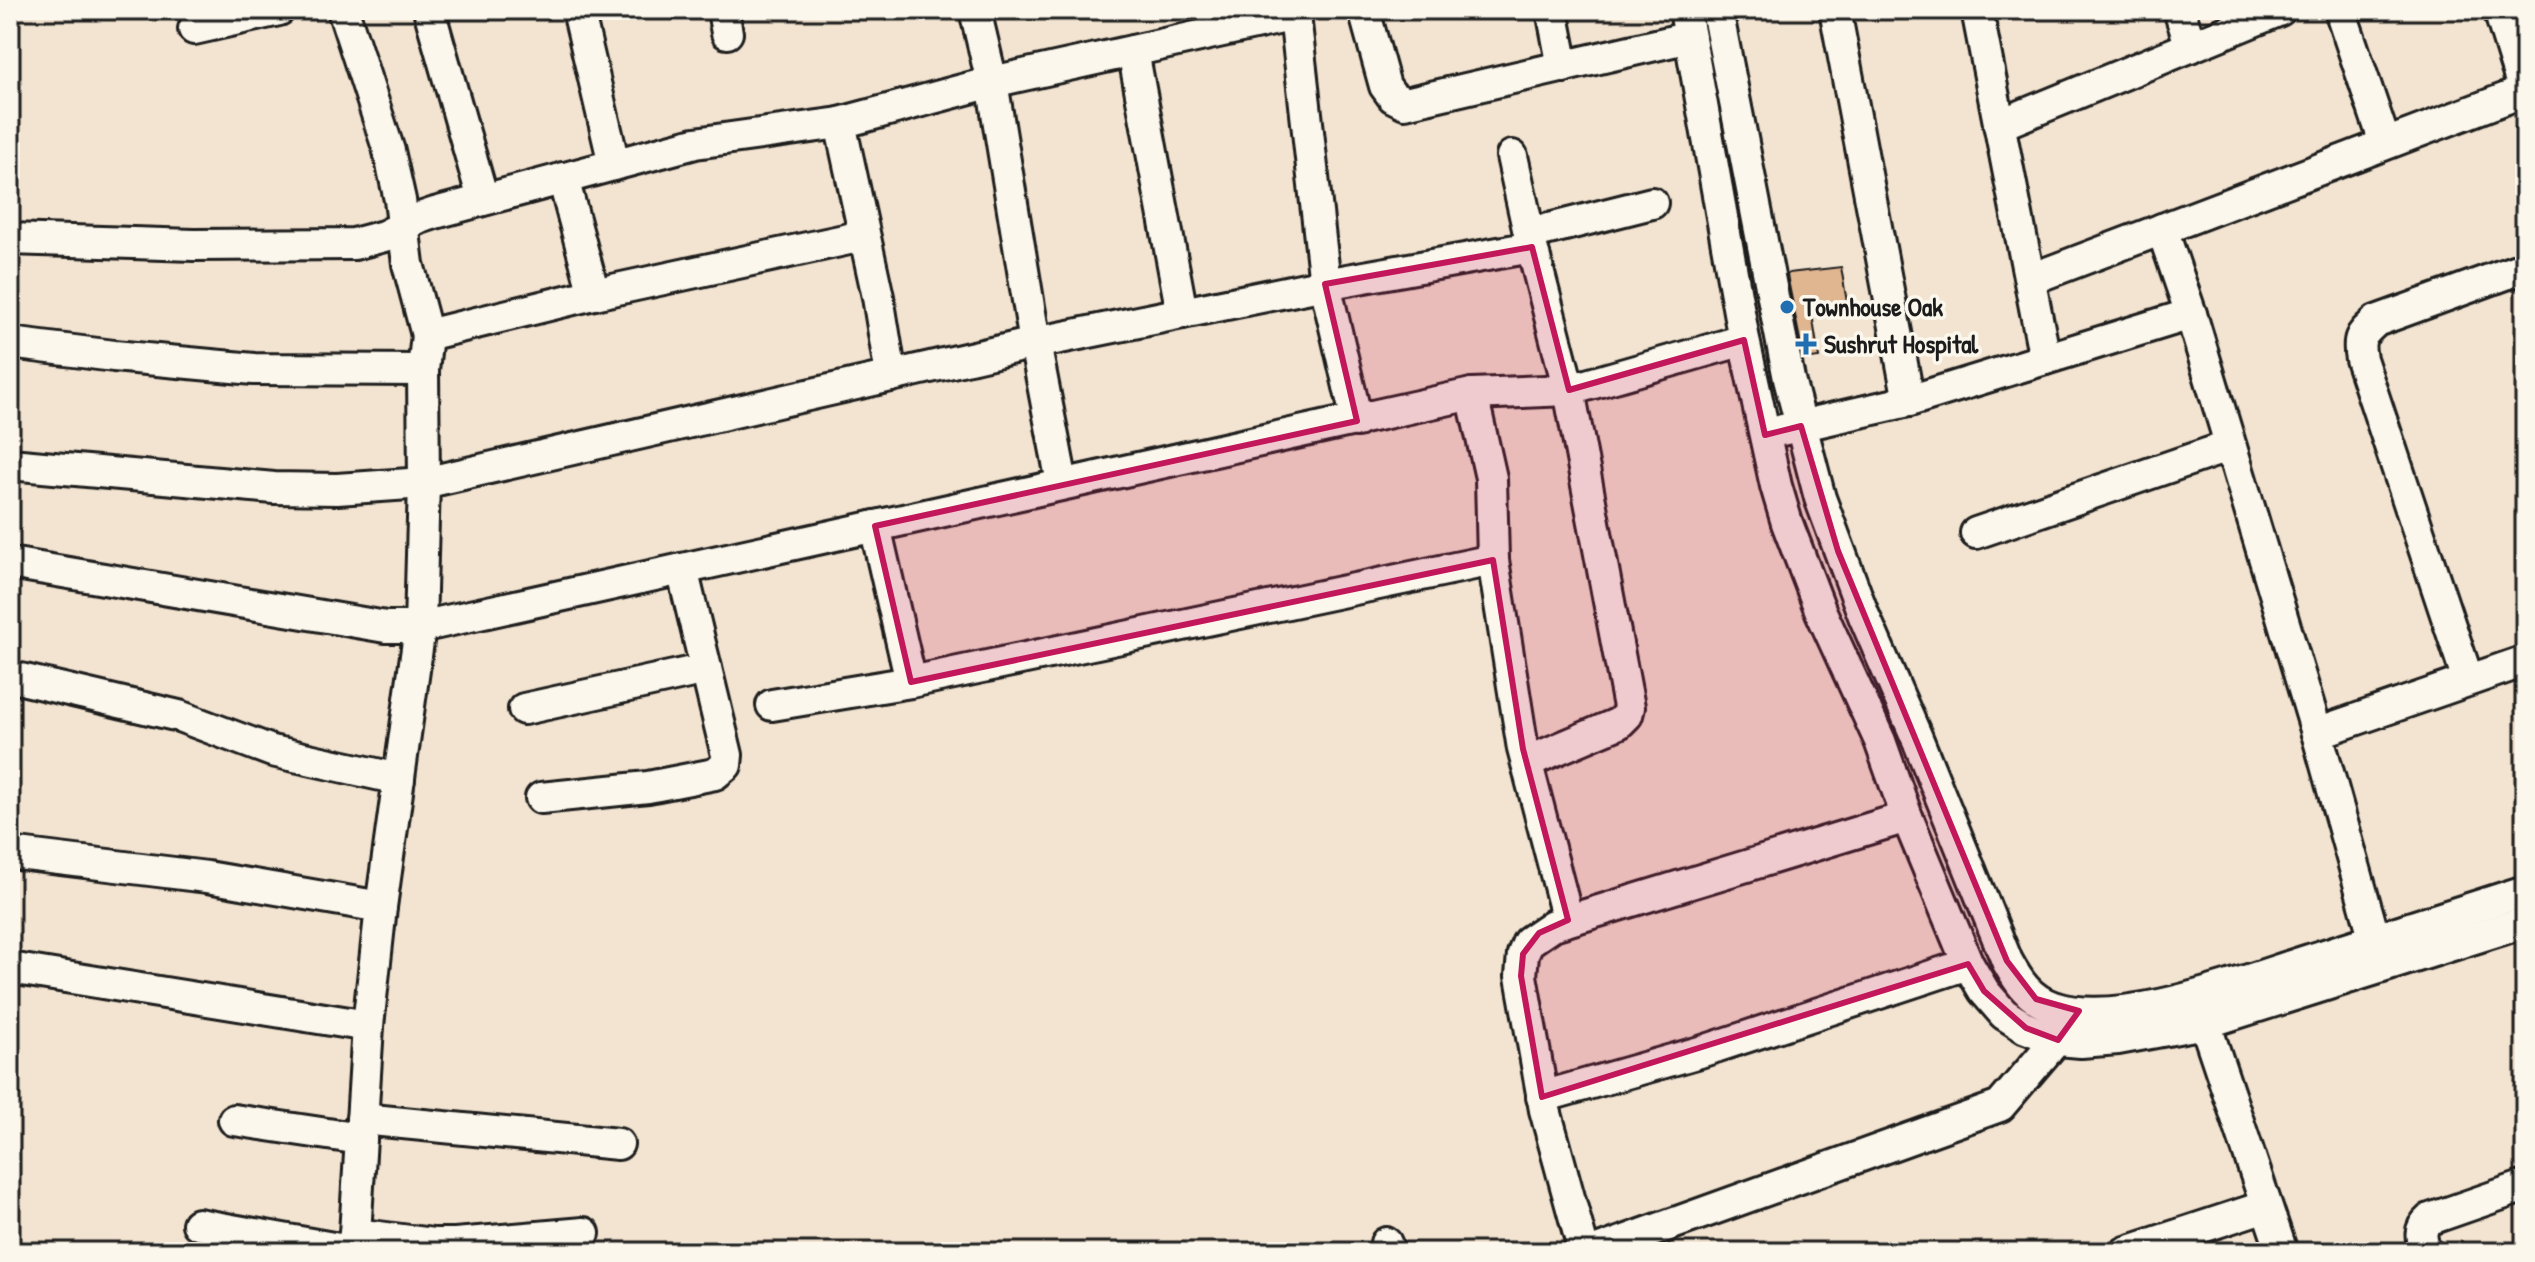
<svg xmlns="http://www.w3.org/2000/svg" width="2535" height="1262" font-family="'Patrick Hand',sans-serif">
  <rect width="100%" height="100%" fill="#f3e4d1"/>
  <filter id="ink" filterUnits="userSpaceOnUse"><feTurbulence type="fractalNoise" baseFrequency=".0125" numOctaves="2"/><feDisplacementMap in="SourceGraphic" scale="16" xChannelSelector="R" yChannelSelector="G"/><feConvolveMatrix kernelMatrix="1 2 1 2 8 2 1 2 1" color-interpolation-filters="sRGB"/></filter>
  <g filter="url(#ink)">
    <polygon fill="#e0b691" stroke="#1c1c1c" stroke-width="2" points="1841,267 1848,308 1812,314 1819,358 1804,360 1787,275 1789,273"/>
    <g fill="none" stroke-linecap="round" stroke-linejoin="round">
      <defs>
        <g id="minor">
          <polyline points="343,10 389,151 400,200 408,264 427,335"/>
          <polyline points="429,10 483,199"/>
          <polyline points="578,10 614,164"/>
          <polyline points="723,10 727,33"/>
          <polyline points="975,10 992,82 1035,343 1062,483"/>
          <polyline points="1364,10 1385,86 1393,97 1405,103 1690,37"/>
          <polyline points="1552,10 1563,67"/>
          <polyline points="1685,10 1744,340 1776,486 1787,523 1821,612 1880,741 1907,817 1968,964 1984,991 2004,1014 2026,1028 2058,1040 2081,1042 2118,1039 2205,1023 2525,922"/>
          <path d="M1717,10L1789,379L1820,498L1864,616L1917,738L2007,961C2018,981 2029,999 2053,1007C2119,1029 2238,983 2303,962C2377,939 2451,915 2525,891"/>
          <polyline points="1835,10 1909,401"/>
          <polyline points="1977,10 2045,359"/>
          <polyline points="2179,10 2191,47"/>
          <polyline points="2340,10 2385,143"/>
          <polyline points="2499,10 2524,91"/>
          <polyline points="194,29 279,10"/>
          <polyline points="1133,51 1182,313"/>
          <polyline points="1999,125 2280,10"/>
          <polyline points="1512,156 1532,247"/>
          <polyline points="563,178 594,294"/>
          <polyline points="2162,229 2191,314"/>
          <polyline points="1529,234 1652,203"/>
          <polyline points="10,239 194,245 354,244 384,236 420,218 435,213 695,143 840,123"/>
          <polyline points="2031,279 2525,91"/>
          <polyline points="10,343 114,356 254,369 423,370"/>
          <polyline points="891,376 878,297 840,123 992,82 1295,15 1325,284 1357,421"/>
          <polyline points="1472,394 1491,478 1493,560 1523,749 1568,920"/>
          <polyline points="1782,430 1909,401 2191,314 2317,733 2380,958"/>
          <polyline points="10,464 274,488 337,489 424,483 1035,343 1325,284 1532,247 1569,390 1629,707 1627,715 1619,723 1527,762"/>
          <polyline points="875,526 911,682"/>
          <polyline points="1976,533 2230,446"/>
          <polyline points="10,563 386,627 420,627 1472,394 1569,390 1744,340"/>
          <polyline points="21,679 179,716 272,751 399,779"/>
          <path d="M2468,680L2361,359C2357,337 2361,335 2376,321L2525,267"/>
          <polyline points="772,705 911,682 1493,560"/>
          <polyline points="524,709 706,669"/>
          <polyline points="2317,733 2525,661"/>
          <polyline points="541,798 648,787 715,774 726,765 727,755 682,569"/>
          <polyline points="10,853 207,877 381,907"/>
          <polyline points="10,968 368,1026"/>
          <polyline points="2205,1023 2282,1252"/>
          <polyline points="1542,1097 1700,1052 1968,964"/>
          <polyline points="362,1119 618,1144"/>
          <polyline points="234,1120 361,1139"/>
          <polyline points="198,1224 350,1251"/>
          <polyline points="355,1234 433,1244 455,1244 584,1233"/>
          <polyline points="1386,1243 1389,1252"/>
          <polyline points="350,1252 355,1234 368,1026 381,907 420,627 424,483 423,370 427,335 594,294 863,236"/>
          <polyline points="1584,1252 1545,1110 1521,976 1523,954 1528,942 1553,925 1907,817"/>
          <polyline points="1594,1252 2000,1106 2069,1025"/>
          <polyline points="2126,1252 2266,1206"/>
          <path d="M2425,1252C2421,1238 2418,1229 2430,1219L2525,1186"/>
        </g>
      </defs>
      <use href="#minor" stroke="#1c1c1c" stroke-width="36"/>
      <use href="#minor" stroke="#fbf7ec" stroke-width="30"/>
    </g>
  </g>
  <path fill="#c2185b" fill-opacity="0.2" stroke="#c2185b" stroke-width="6" stroke-linejoin="round" d="M1532,247L1569,390L1744,340L1765,435L1801,426L1838,551L2007,961L2036,999L2079,1011L2058,1040L2026,1028L1984,991L1968,964L1542,1097L1521,976L1523,954L1539,933L1568,920L1523,749L1493,560L911,682L875,526L1357,421L1325,284Z"/>
  <g fill="#1f6fb2" stroke="#fbf7ec" stroke-width="3">
    <circle cx="1787" cy="307" r="8"/>
    <path d="M1802 332h8v8h8v8h-8v8h-8v-8h-8v-8h8z"/>
  </g>
  <g text-anchor="middle" stroke-width="7" stroke-linejoin="round" paint-order="stroke">
    <g font-size="26" font-weight="bold" fill="#1c1c1c" stroke="#fbf7ec" text-anchor="start">
      <text x="1803" y="316">Townhouse Oak</text>
      <text x="1824" y="353">Sushrut Hospital</text>
    </g>
  </g>
  <rect width="2535" height="1262" fill="none" stroke="#fbf7ec" stroke-width="40"/>
  <rect x="20" y="20" width="2495" height="1222" fill="none" stroke="#1c1c1c" stroke-width="3" filter="url(#ink)"/>
</svg>
